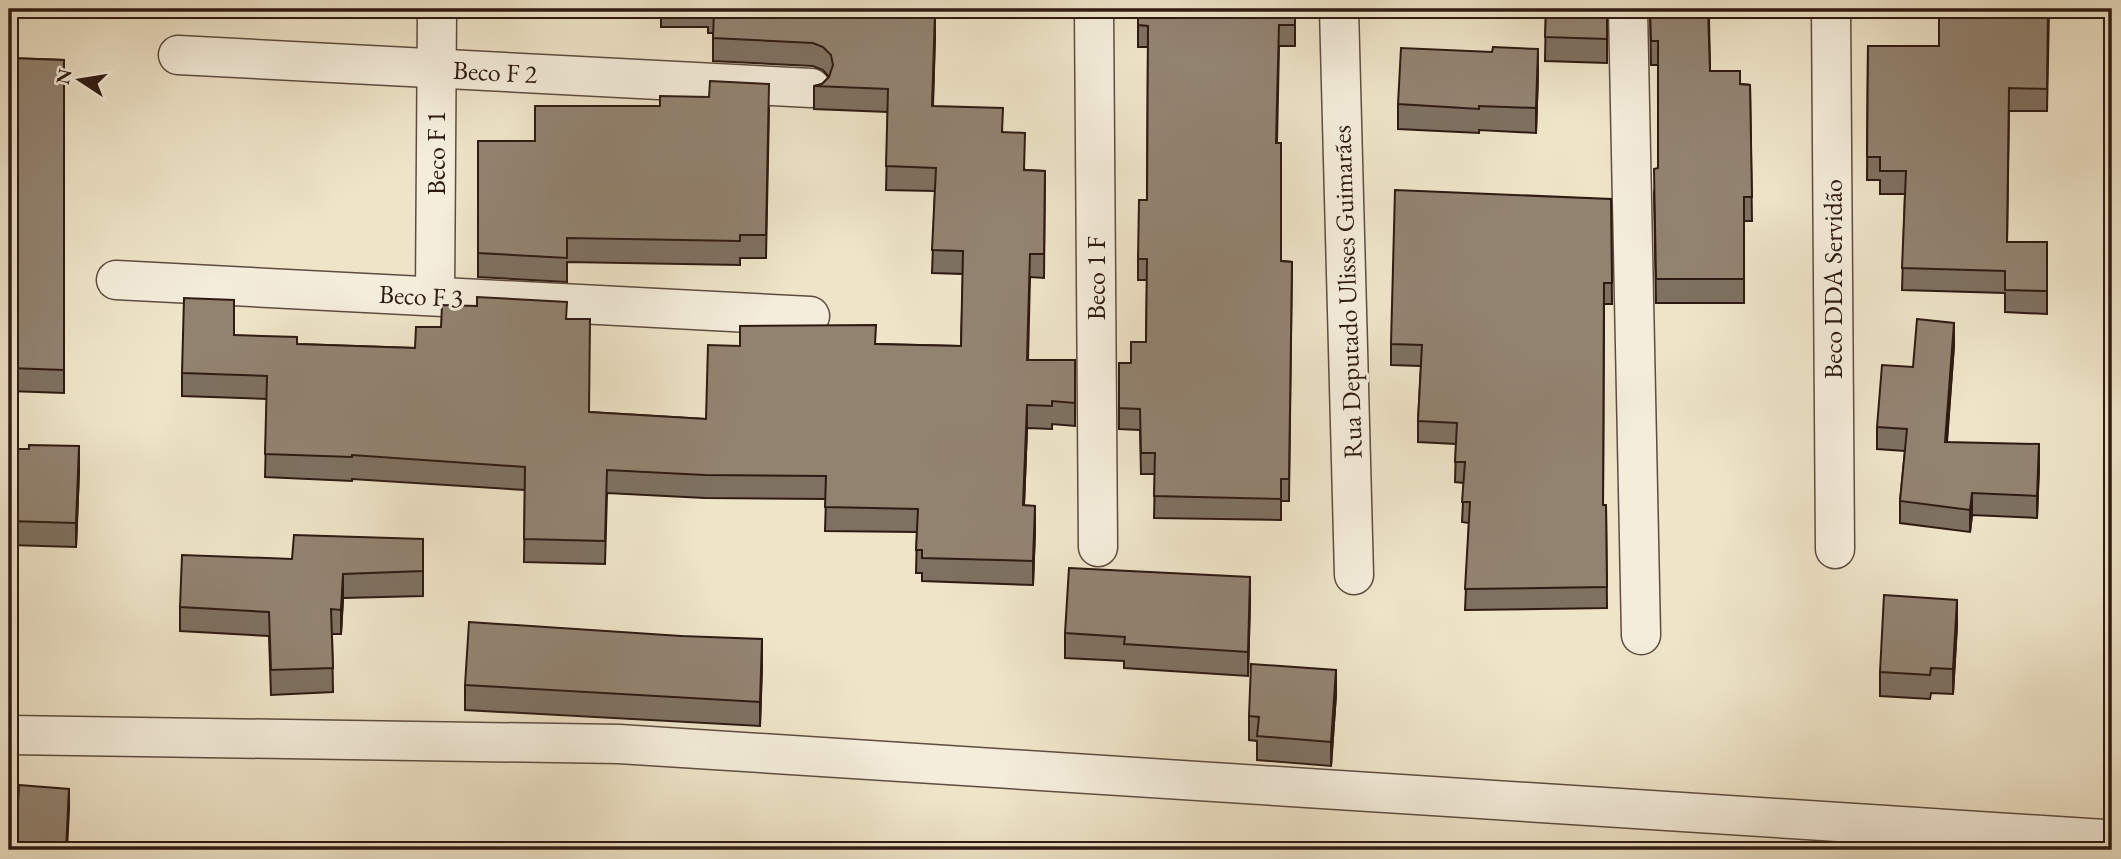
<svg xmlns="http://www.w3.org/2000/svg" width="2121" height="859" font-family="'EB Garamond',serif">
  <rect width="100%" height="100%" fill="#eee4c8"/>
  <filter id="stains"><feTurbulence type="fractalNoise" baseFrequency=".00286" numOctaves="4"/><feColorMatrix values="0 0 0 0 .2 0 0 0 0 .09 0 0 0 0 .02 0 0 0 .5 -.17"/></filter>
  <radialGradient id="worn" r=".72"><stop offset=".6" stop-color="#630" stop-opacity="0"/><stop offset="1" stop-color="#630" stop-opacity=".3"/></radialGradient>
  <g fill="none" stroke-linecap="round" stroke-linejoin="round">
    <defs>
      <g id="minor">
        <polyline points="1094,9 1098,547"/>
        <polyline points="1339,9 1354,575"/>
        <polyline points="1628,9 1641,635"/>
        <polyline points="1831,9 1835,549"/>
        <polyline points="178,55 811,88"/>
        <polyline points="116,280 810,316"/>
        <polyline points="435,296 437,9"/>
        <polyline points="9,735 619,744 2104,839"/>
      </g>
    </defs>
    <use href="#minor" stroke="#5f4c40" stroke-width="41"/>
    <use href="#minor" stroke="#f4eddb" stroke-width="38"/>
  </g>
  <g fill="#7e7161" stroke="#2f1a13" stroke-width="2">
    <polygon points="561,9 853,9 935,35 933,106 1003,132 1025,170 1045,171 1044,278 1030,277 1028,360 1075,360 1075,426 1052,424 1052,429 1027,428 1024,505 1035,529 1033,585 922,581 922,573 916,573 917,532 825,531 826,499 705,498 607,493 605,564 524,562 525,490 352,479 352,481 265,477 267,399 182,396 182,373 234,335 297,344 415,348 441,327 567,319 589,412 706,419 740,346 876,344 961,346 963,274 932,273 935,191 886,190 888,112 814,109 814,86 822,84 829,77 823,70 813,66 713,61 713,33 708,33 708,27 661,27 661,15 561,16"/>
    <polygon points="1138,9 1295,9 1295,46 1279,46 1277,143 1281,261 1292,262 1289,501 1281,501 1281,520 1154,518 1155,474 1141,474 1140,430 1119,429 1119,363 1131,363 1146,342 1147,280 1138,280 1138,259 1147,200 1148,47 1138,47"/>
    <polygon points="1546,9 1607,9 1607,63 1545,61"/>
    <polygon points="1650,9 1715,9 1715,17 1709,17 1710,71 1740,84 1750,85 1752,221 1744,221 1744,303 1656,303 1654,193 1658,168 1658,65 1651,65"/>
    <polygon points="2049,9 2047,111 2009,111 2007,242 2047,242 2047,314 2005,312 2005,293 1902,290 1905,194 1880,194 1880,180 1867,180 1868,46 1939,46"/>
    <polygon points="9,58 64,60 64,393 9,391"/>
    <polygon points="1538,73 1536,133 1479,130 1479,133 1398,129 1398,104"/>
    <polygon points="769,108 766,258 740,258 740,265 567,262 567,282 478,277 478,141 535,141"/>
    <polygon points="1611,199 1612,304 1604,304 1603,505 1606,505 1607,608 1465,610 1469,523 1462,522 1464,483 1455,482 1456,444 1418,442 1418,421 1421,366 1391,365 1391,344"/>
    <polygon points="1954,345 1947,442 2039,466 2037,518 1972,515 1970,532 1900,523 1900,501 1905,451 1877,449 1877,427 1913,367"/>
    <polygon points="9,449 29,449 79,471 76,547 9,545"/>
    <polygon points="423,539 423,596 343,598 341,634 332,634 333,692 271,695 269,636 180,631 180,607 292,559"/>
    <polygon points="1250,601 1248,676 1124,668 1124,661 1065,658 1065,633"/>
    <polygon points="1957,625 1953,694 1931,693 1930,699 1880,696 1880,672"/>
    <polygon points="681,636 762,664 760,726 465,710 465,685"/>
    <polygon points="1336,694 1331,766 1257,760 1257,741 1249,740 1249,716"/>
  </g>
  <g fill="#665c4f" stroke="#2f1a13" stroke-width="2">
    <polygon points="935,12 935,35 932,129 932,106"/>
    <polygon points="1538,49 1538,73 1536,133 1536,108"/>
    <polygon points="1954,323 1954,345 1945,464 1945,442"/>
    <polygon points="1027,405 1027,428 1023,529 1023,505"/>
    <polygon points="2039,444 2039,466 2037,518 2037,496"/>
    <polygon points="79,446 79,471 76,547 76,523"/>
    <polygon points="1972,493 1972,515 1970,532 1970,510"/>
    <polygon points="1035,506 1035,529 1033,585 1033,561"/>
    <polygon points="343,574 343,598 341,634 341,610"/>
    <polygon points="1250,577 1250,601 1248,676 1248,652"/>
    <polygon points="1957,600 1957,625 1953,694 1953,669"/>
    <polygon points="762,639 762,664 760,726 760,702"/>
    <polygon points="1336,670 1336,694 1331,766 1331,742"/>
    <polygon points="69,789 69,809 67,850 66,850"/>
  </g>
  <g fill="#928371" stroke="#2f1a13" stroke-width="2">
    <polygon points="708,9 853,9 935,12 932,106 1003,108 1002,132 1025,133 1024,170 1045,171 1044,254 1030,254 1027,360 1075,360 1075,403 1052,401 1052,406 1027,405 1023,505 1035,506 1033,561 922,558 922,550 916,550 918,509 825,507 826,476 705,475 607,470 605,541 524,539 525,467 352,455 352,457 265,454 267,376 182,373 184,298 234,300 234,335 297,337 297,344 415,348 416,327 441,327 442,305 477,306 477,297 567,302 566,319 590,319 589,412 706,419 708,345 740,346 740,326 876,325 875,344 961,346 963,251 932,250 936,168 886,166 888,89 814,86 822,84 829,77 833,65 831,55 823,47 813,43 713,38 714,10"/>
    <polygon points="1138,9 1295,9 1295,25 1279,25 1276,143 1281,143 1281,261 1292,262 1289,479 1281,479 1281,499 1154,496 1155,453 1141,453 1140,409 1119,408 1119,363 1131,363 1131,342 1146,342 1147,259 1138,259 1139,200 1147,200 1148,26 1138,25"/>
    <polygon points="1546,9 1607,9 1607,39 1545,37"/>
    <polygon points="1650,9 1708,9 1710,71 1740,71 1740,84 1750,85 1752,197 1744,197 1744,279 1656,279 1654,169 1658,168 1658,41 1651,41"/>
    <polygon points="1939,9 2048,9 2047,89 2009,88 2007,242 2047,242 2047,291 2005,290 2005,271 1902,268 1906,171 1880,171 1880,157 1867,157 1868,46 1939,46"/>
    <polygon points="1493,47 1538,49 1536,108 1479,106 1479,109 1398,104 1401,48 1492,52"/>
    <polygon points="9,58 64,60 64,370 9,368"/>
    <polygon points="710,81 769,84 766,235 740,235 740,241 567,238 567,258 478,253 478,141 535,141 535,106 660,106 660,96 709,97"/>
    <polygon points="1395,190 1611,199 1612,283 1604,283 1603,505 1606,505 1607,587 1465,589 1470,502 1462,502 1465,462 1455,462 1457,423 1418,421 1422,345 1391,344"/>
    <polygon points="1917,319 1954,323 1945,442 2039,444 2037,496 1972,493 1970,510 1900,501 1907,429 1877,427 1882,365 1913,367"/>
    <polygon points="29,445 79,446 76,523 9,521 9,449 29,449"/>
    <polygon points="294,535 423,539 423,571 343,574 341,610 331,609 333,668 271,670 269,612 180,607 182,555 292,559"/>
    <polygon points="1069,568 1250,577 1248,652 1124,644 1125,637 1065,633"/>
    <polygon points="1884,595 1957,600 1953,669 1931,668 1930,675 1880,672"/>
    <polygon points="469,622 681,636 762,639 760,702 465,685"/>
    <polygon points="1251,664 1336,670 1331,742 1257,736 1259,717 1249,716"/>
    <polygon points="19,785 69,789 66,850 9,850 9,841 16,841"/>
  </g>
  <g text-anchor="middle" stroke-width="6" stroke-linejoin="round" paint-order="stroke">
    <g font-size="26" fill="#2f1a13" stroke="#f4eddb">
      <text transform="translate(495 72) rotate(3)" y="9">Beco F 2</text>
      <text transform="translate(436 153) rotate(-90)" y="9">Beco F 1</text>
      <text transform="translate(1096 278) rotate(-90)" y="9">Beco 1 F</text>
      <text transform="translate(1833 279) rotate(-90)" y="9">Beco DDA Servidão</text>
      <text transform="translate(1347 292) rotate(-92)" y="9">Rua Deputado Ulisses Guimarães</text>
      <text transform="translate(421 296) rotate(3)" y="9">Beco F 3</text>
    </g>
  </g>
  <rect width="2121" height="859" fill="none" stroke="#eee4c8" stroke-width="35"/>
  <rect x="10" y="10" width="2100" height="838" fill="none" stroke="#2f1a13" stroke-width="3.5"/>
  <rect x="18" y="18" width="2086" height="824" fill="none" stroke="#2f1a13" stroke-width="2"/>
  <g transform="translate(80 80) rotate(282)" stroke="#f4eddb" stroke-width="5" paint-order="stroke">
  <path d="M0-5L12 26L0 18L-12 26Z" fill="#2f1a13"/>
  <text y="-10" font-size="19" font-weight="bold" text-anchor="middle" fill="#2f1a13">N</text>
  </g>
  <rect width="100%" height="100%" filter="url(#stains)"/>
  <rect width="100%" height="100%" fill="url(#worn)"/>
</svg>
